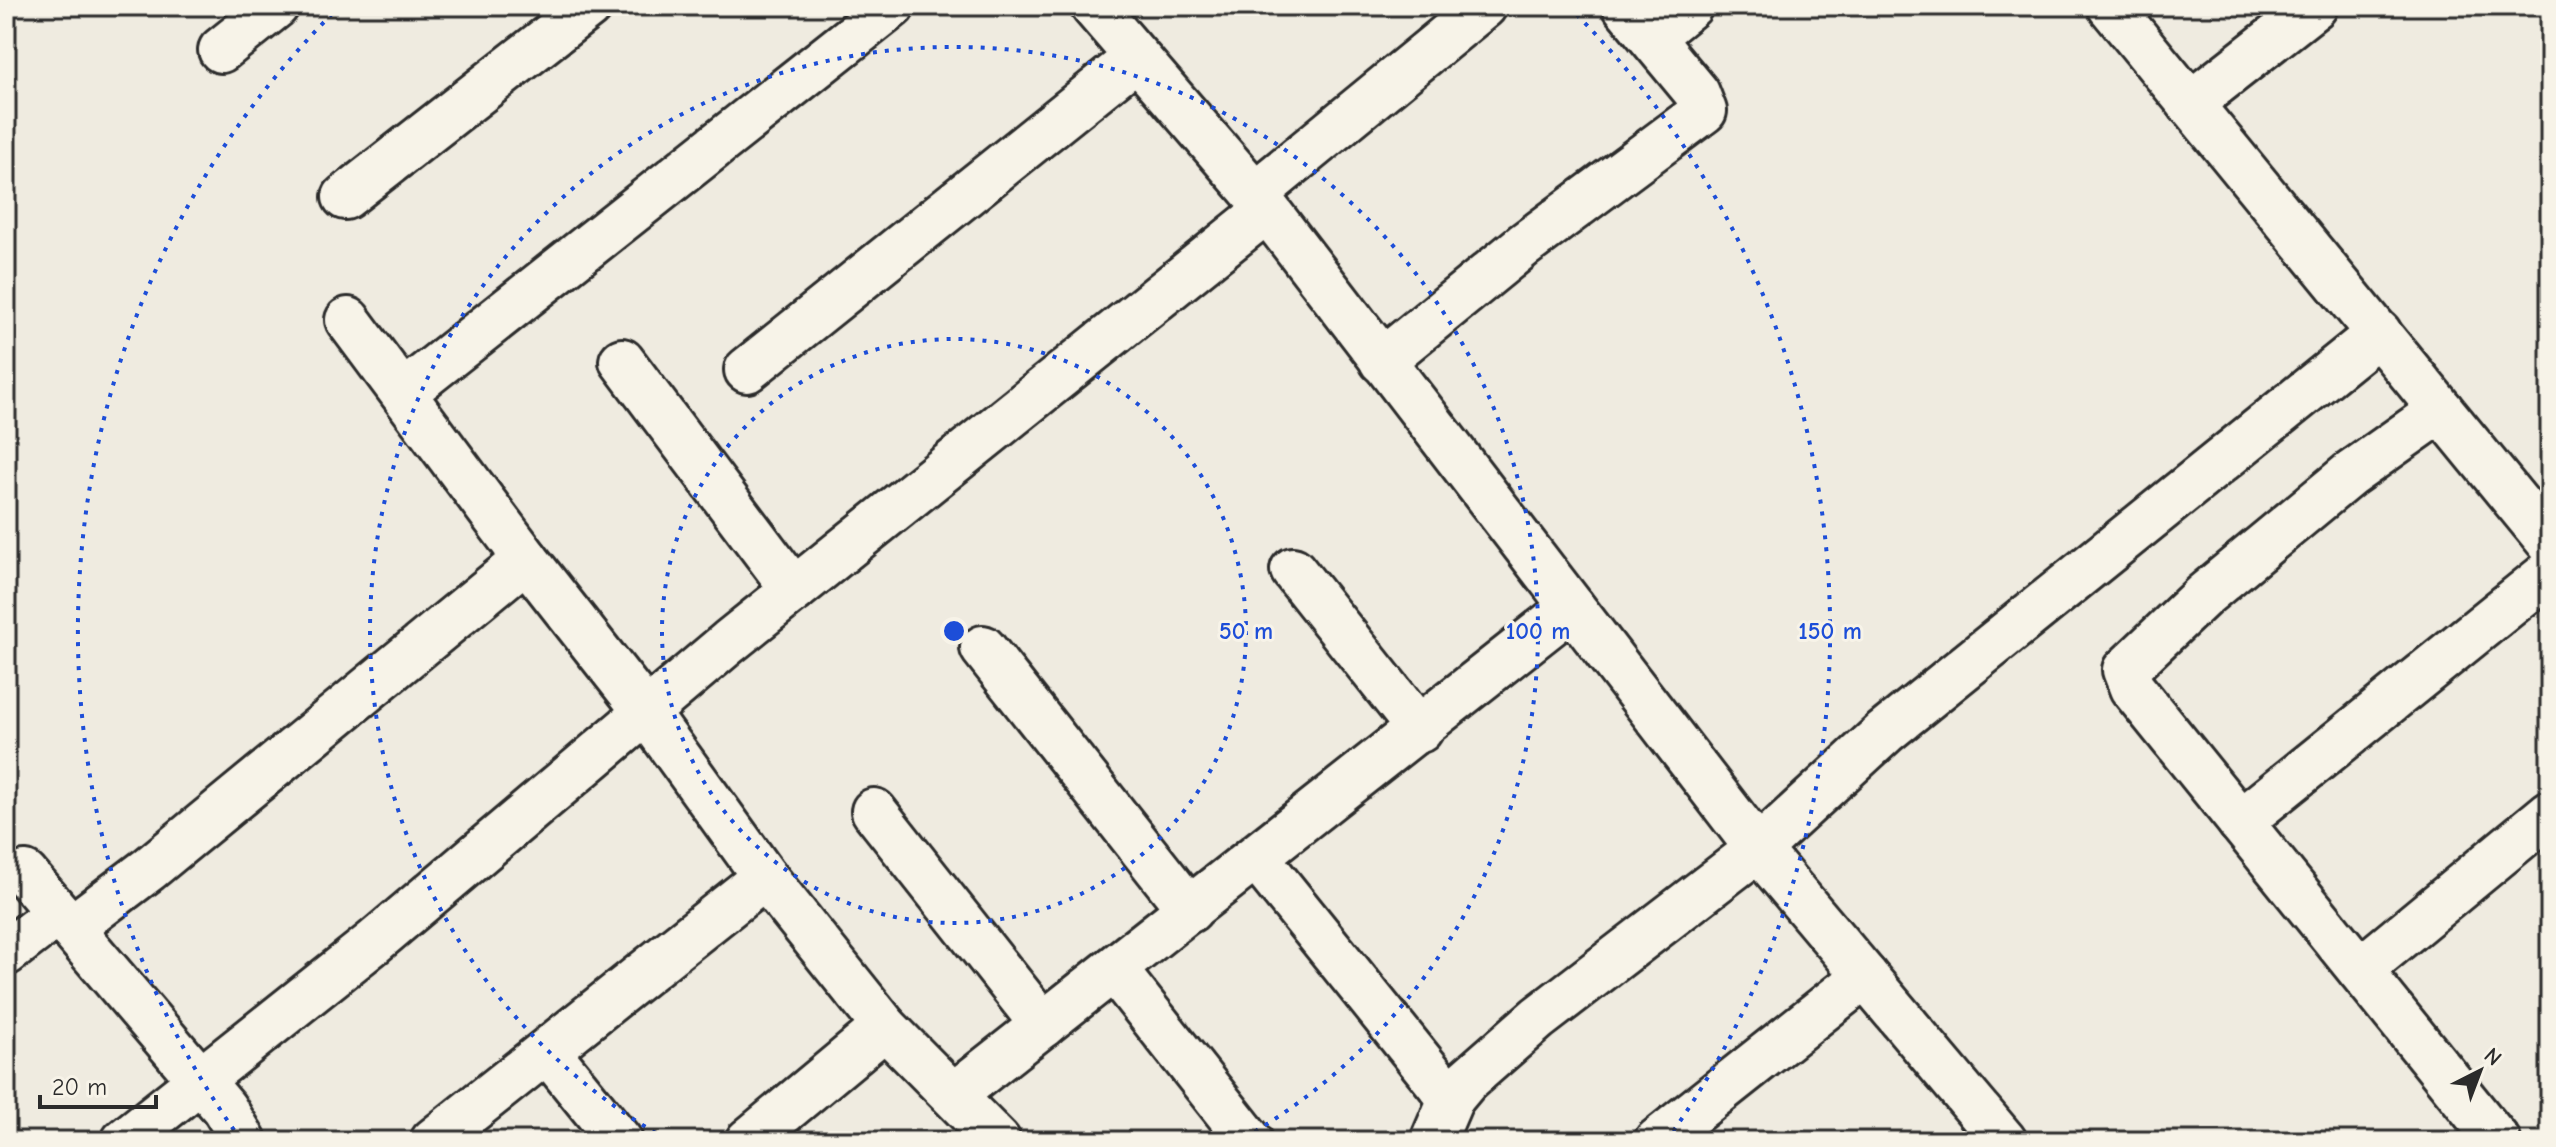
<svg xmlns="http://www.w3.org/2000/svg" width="2556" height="1147" font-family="'Comic Neue',sans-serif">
  <rect width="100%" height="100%" fill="#efebe0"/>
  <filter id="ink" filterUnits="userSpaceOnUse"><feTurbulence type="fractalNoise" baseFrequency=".0125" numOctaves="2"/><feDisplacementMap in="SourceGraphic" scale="16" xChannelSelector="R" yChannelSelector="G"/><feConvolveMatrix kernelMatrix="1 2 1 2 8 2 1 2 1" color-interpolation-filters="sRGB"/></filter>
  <g filter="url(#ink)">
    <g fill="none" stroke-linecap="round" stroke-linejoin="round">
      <defs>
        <g id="street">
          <polyline points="1093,6 1255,194 1758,849 2004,1141"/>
          <polyline points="2110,6 2550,543"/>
          <polyline points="1652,37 1690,6"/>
          <polyline points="221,50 276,6"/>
          <polyline points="2190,104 2315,6"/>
          <polyline points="1255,194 1484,6"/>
          <polyline points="345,197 589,6"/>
          <polyline points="348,320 526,559 646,712 765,877 885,1027 998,1141"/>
          <polyline points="622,361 794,590"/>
          <polyline points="1382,361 1524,245 1704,111 1697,93 1625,6"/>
          <polyline points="747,370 1136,58"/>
          <polyline points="403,393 892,6"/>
          <polyline points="2441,410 2349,475 2204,595 2125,670 2132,688 2498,1141"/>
          <polyline points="1293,570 1420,730"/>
          <polyline points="983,648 1190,910"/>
          <polyline points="874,811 1043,1025"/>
          <polyline points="2240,822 2550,572"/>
          <polyline points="1257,858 1451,1099"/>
          <polyline points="25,874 224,1108 244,1141"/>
          <polyline points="71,928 149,869 526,559"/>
          <polyline points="6,953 58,913"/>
          <polyline points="1114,969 1250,1141"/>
          <polyline points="2360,970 2550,813"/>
          <polyline points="548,1052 620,1141"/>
          <polyline points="955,1094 1572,607"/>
          <polyline points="124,1141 373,943 729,642 1267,210"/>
          <polyline points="433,1141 765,877"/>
          <polyline points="748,1141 885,1027"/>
          <polyline points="1433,1141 1451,1099 1466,1081 1538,1018 1758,849 1885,732 2379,333"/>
          <polyline points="1657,1141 1865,976"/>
        </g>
      </defs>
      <use href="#street" stroke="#2b2b2b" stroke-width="50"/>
      <use href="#street" stroke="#f7f3e8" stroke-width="44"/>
    </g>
  </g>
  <g fill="none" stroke="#1d4ed8" stroke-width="4" stroke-dasharray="4 8">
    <circle cx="954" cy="631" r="292"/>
    <path d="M666 1139A584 584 0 1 1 1242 1139"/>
    <path d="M241 1140A876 876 0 0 1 340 6M1568 6A876 876 0 0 1 1667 1140"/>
  </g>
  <circle cx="954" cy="631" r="12" fill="#1d4ed8" stroke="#f7f3e8" stroke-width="4"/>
  <g font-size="24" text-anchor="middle" font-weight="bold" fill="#1d4ed8" stroke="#f7f3e8" stroke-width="6" stroke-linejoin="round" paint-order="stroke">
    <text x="1246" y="639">50 m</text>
    <text x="1538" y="639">100 m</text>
    <text x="1830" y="639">150 m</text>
  </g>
  <rect width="2556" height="1147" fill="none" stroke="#f7f3e8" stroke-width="32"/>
  <rect x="16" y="16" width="2524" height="1115" fill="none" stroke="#2b2b2b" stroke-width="3" filter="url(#ink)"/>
  <g transform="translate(2480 1071) rotate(42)" stroke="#f7f3e8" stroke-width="6" paint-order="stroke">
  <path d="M0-6L14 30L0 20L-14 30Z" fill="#2b2b2b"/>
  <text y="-12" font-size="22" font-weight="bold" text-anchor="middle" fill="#2b2b2b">N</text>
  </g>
  <path d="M40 1095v12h116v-12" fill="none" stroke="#2b2b2b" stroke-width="4"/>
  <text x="52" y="1095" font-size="24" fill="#2b2b2b" stroke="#f7f3e8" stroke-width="6" paint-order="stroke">20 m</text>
</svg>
